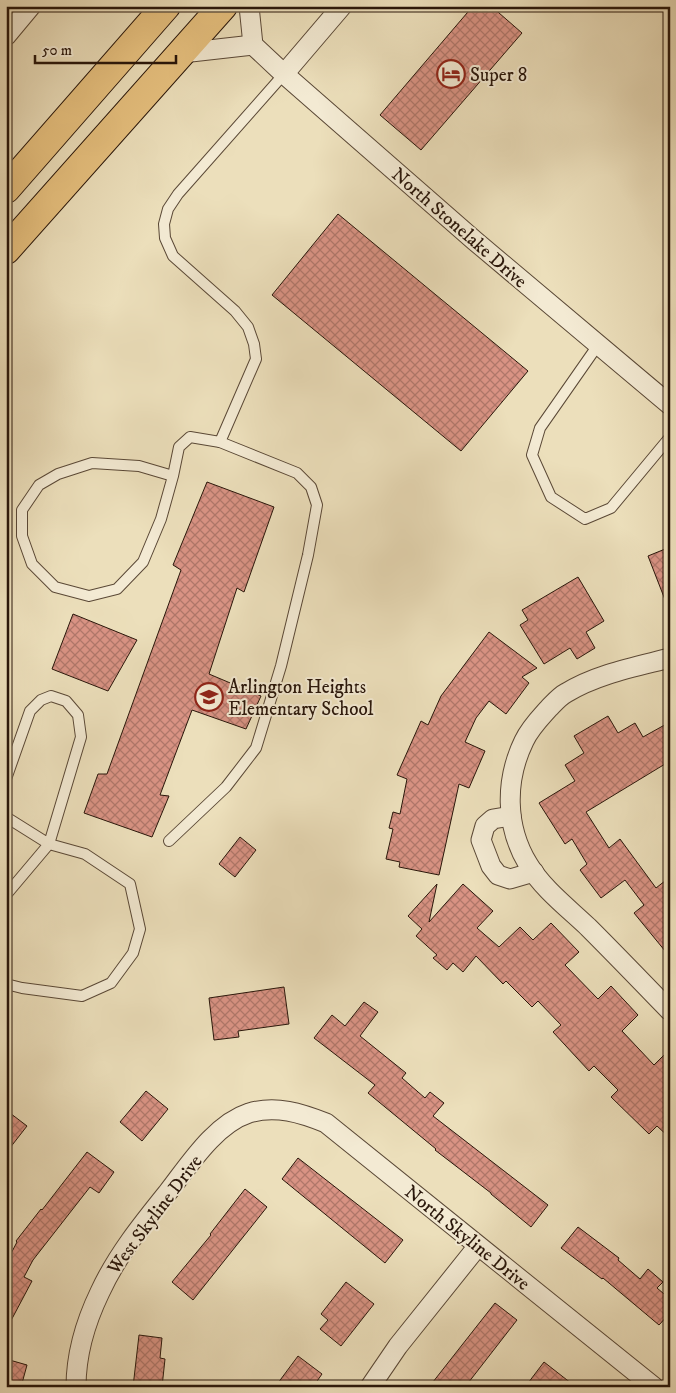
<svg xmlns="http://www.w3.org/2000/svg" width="676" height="1393" font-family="'IM FELL DW Pica',serif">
  <defs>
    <pattern id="building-cross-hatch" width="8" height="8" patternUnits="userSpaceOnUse" patternTransform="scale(1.25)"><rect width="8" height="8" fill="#d99384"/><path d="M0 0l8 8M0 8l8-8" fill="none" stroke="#b0776a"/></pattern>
  </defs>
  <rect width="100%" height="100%" fill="#ecdfbb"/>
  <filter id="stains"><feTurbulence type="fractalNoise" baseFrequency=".004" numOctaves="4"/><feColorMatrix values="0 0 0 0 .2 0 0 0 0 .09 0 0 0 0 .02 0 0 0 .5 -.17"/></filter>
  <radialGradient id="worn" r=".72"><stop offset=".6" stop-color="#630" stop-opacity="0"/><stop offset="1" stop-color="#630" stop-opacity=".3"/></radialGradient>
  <g fill="url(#building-cross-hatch)" stroke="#29160a">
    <polygon points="473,6 491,6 522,33 421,150 380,115"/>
    <polygon points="338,214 528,371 461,451 272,295"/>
    <polygon points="207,482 274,507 244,592 237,588 209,674 261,696 246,729 192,710 160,795 169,796 152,837 84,813 98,774 107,774 181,570 173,565"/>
    <polygon points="670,547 670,610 669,610 648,556"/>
    <polygon points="578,577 604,621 586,632 595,648 577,659 570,648 544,664 520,625 528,620 522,610"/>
    <polygon points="73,614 137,640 108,691 52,669"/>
    <polygon points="489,632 537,668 522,677 529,683 506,714 489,701 476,718 465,742 485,751 469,788 459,784 439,875 399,867 400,862 386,859 393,829 389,828 393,812 400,814 407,779 397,775 421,721 428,725 441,696"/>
    <polygon points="608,716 618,733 635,723 643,737 670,722 670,761 586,812 609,848 620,839 656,888 670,877 670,957 634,913 644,905 625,880 601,898 580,870 587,864 572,839 565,844 539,803 575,781 565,765 584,753 574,736"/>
    <polygon points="240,837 256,850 235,877 219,864"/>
    <polygon points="437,884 429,922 463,884 493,911 477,928 499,947 520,927 533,940 551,923 579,952 565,965 598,999 611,986 638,1015 622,1031 654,1065 670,1049 670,1138 657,1126 649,1134 611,1097 618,1090 594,1066 589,1071 553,1032 561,1025 538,1001 532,1007 506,981 503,984 476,956 463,972 453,963 447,970 433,958 437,955 416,936 422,929 408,916"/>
    <polygon points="284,987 289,1024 238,1031 239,1037 214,1040 209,998"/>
    <polygon points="364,1002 378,1012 360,1036 406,1073 402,1078 425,1098 430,1092 444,1103 433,1116 548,1205 531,1227 491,1194 491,1193 435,1150 436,1149 368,1093 375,1085 314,1038 332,1015 345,1026"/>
    <polygon points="146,1091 168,1109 142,1141 120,1122"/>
    <polygon points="6,1110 27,1126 6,1153"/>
    <polygon points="87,1152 114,1172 99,1193 90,1187 33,1260 24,1277 32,1281 6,1330 6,1263 17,1242 16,1241 41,1209 42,1210"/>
    <polygon points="298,1158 403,1240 385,1263 282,1179"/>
    <polygon points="245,1189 267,1207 193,1300 172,1282 211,1235 210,1234"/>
    <polygon points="578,1227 619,1258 618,1260 640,1279 648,1269 663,1282 657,1288 670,1299 670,1313 659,1325 603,1278 602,1279 561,1248"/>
    <polygon points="346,1282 374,1304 341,1346 320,1329 328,1320 321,1314"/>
    <polygon points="495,1303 517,1320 465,1387 429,1387"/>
    <polygon points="139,1335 162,1338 160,1358 165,1359 162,1387 133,1387"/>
    <polygon points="298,1356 322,1374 313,1387 275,1387"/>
    <polygon points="6,1359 27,1365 21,1387 6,1387"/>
    <polygon points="544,1362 576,1387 525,1387"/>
  </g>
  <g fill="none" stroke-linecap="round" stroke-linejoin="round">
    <defs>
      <g id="service">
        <polyline points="598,345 540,428 532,455 551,497 585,519 611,508 670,437"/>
        <polyline points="173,476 139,466 92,463 58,474 39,485 22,510 22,536 32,564 55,587 89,596 117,589 143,562 161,519 173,476 179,447 190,437 220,442"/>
        <polyline points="6,779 30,711 41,700 51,696 66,701 78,715 81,737 49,844 6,817"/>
        <polyline points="169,841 226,787 256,748 281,666 308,555 317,505 311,487 297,473 220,442 256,359 254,344 248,327 235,311 173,256 165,238 164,224 168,209 178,194 284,74"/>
        <polyline points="6,895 49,844 85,854 130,884 140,929 133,953 111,983 82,996 22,988 6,984"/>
      </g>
      <g id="minor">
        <polyline points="249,6 253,45 284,74 475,241 670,405"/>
        <polyline points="6,36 31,6"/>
        <polyline points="182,53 253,45"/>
        <polyline points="284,74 342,6"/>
        <path d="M670,658C635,667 597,674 566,693C560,696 554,703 549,708C540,718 530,728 524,741C505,780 505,826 528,864C542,888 568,908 588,927C616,955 643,983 670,1011"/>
        <polyline points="511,816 493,819 485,826 481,840 491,866 498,875 510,879 534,872"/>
        <path d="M76,1387C76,1354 86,1321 100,1292C117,1255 143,1223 168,1192C189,1165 215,1124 249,1113C276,1105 301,1113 326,1123L654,1387"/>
        <polyline points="370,1387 398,1346 478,1246"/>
      </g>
      <g id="trunk">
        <polyline points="6,189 166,6"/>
        <polyline points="6,250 223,6"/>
      </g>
    </defs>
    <use href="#service" stroke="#5a4836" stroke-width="12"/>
    <use href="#minor" stroke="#5a4836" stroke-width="21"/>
    <use href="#trunk" stroke="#29160a" stroke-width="30"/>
    <use href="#service" stroke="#f3ead3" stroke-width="10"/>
    <use href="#minor" stroke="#f3ead3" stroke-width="19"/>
    <use href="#trunk" stroke="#e6c07e" stroke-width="28"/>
  </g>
  <defs>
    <symbol id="hotel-ring" viewBox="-11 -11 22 22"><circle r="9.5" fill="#f3ead3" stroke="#8f2418" stroke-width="1.5"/><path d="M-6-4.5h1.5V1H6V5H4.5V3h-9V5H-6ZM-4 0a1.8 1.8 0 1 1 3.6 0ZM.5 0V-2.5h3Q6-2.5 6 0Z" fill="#8f2418"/></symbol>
    <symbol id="school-ring" viewBox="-11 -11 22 22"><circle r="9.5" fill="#f3ead3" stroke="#8f2418" stroke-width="1.5"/><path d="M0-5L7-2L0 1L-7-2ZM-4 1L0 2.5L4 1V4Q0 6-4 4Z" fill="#8f2418"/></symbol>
  </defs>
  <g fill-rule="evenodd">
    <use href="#hotel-ring" x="435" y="58" width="32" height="32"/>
    <use href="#school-ring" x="193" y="681" width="32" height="32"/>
  </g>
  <g text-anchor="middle" stroke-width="4" stroke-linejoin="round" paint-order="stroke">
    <g font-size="19" fill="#29160a" stroke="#f3ead3" text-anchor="start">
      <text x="470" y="81">Super 8</text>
      <text x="228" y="693">Arlington Heights<tspan x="228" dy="22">Elementary School</tspan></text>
    </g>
    <g font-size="19" fill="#29160a" stroke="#f3ead3">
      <text transform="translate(460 227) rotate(41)" y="7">North Stonelake Drive</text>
      <text transform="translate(154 1214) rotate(-53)" y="7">West Skyline Drive</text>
      <text transform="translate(468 1237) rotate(39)" y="7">North Skyline Drive</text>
    </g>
  </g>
  <rect width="676" height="1393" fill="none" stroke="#ecdfbb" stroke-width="25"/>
  <rect x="8" y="8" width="661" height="1378" fill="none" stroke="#29160a" stroke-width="2.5"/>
  <rect x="12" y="12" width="651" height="1368" fill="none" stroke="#29160a"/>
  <path d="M35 55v8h141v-8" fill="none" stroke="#29160a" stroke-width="2.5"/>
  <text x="42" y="55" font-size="15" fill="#29160a" stroke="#f3ead3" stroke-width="4" paint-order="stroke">50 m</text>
  <rect width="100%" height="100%" filter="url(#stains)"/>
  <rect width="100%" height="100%" fill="url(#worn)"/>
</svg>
